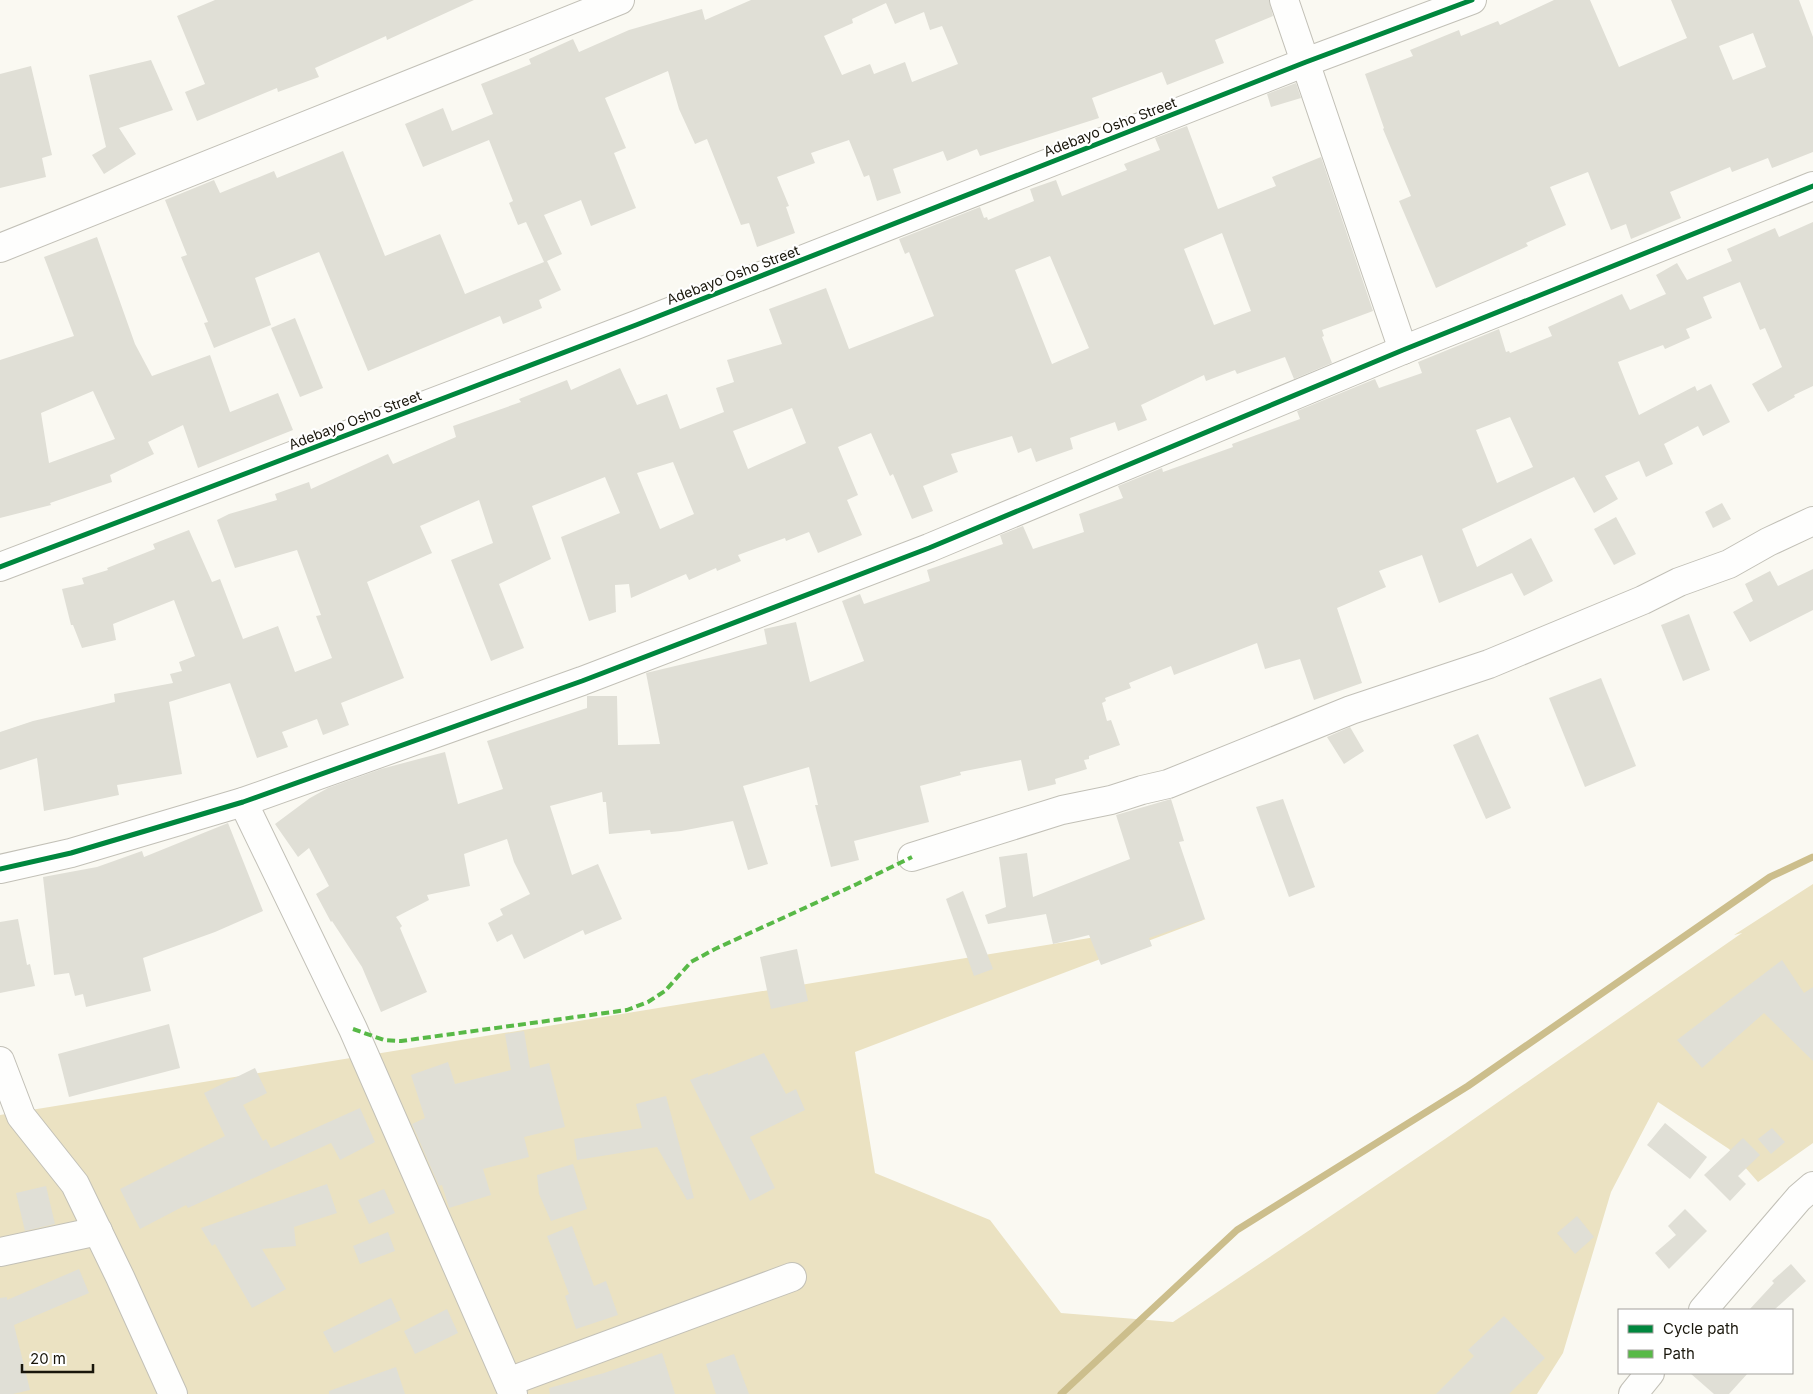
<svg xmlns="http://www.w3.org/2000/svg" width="1813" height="1394" font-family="Inter,sans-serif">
  <rect width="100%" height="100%" fill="#faf9f2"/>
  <polygon fill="#ebe2c2" points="1813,884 1813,1143 1758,1182 1729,1149 1658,1102 1611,1192 1563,1353 1537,1394 0,1394 0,1115 1206,919 855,1052 875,1173 990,1220 1061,1313 1173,1322 1445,1139 1742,933 1734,935"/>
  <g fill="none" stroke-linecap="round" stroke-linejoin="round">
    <polyline stroke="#ccbe8c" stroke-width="7" points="1061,1394 1237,1230 1468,1086 1770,877 1813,857"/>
  </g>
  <g fill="#e0dfd6" fill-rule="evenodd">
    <polygon points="215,0 474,0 387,40 386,36 315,68 319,77 278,92 277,88 197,121 185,92 205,84 177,16"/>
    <path d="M751,0H1269L1273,16L1215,40L1224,63L1167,85L1162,72L1092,98L1099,118L980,156L977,149L947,161L943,151L893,169L901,193L877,201L869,175L864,177L849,140L811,153L815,163L777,177L789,206L786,207L795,233L757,247L749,223L741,225L707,139L695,144L679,109L668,71L605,98L626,148L614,153L636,208L591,226L581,200L544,215L562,254L547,261L561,290L539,300L542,308L503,324L500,316L368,371L319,252L255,278L271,325L214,348L204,323L208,322L181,257L187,255L165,200L214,180L220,193L274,171L277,178L343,151L385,256L440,234L465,294L544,262L526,222L518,225L509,203L513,201L489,140L423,167L405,124L443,108L452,131L493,114L481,84L531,64L529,59L573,39L579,52L629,30L702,9L705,20ZM886,3L895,24L924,12L930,30L942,26L958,64L912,82L905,62L874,74L870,64L842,75L824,36L853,23L852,19Z"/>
    <path d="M1554,0H1590L1619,67L1687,38L1671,0H1799L1813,37V152L1772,168L1768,158L1732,172L1730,167L1670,192L1681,218L1631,239L1626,224L1611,230L1588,172L1550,187L1566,225L1526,243L1528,246L1436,288L1399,201L1411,196L1383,129L1384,128L1365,74L1413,56L1410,50L1459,30L1461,36L1498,21L1500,25ZM1753,33L1766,67L1733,80L1719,46Z"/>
    <polygon points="151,60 173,110 119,128 136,154 104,174 92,155 106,147 89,75"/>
    <polygon points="31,66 52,155 42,158 46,177 0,188 0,74"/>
    <polygon points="1296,83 1301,98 1271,107 1267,94"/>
    <path d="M1187,126L1218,209L1276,186L1272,177L1321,157L1373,311L1322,330L1324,336L1322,337L1332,363L1294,379L1285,357L1237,374L1235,370L1206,381L1204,375L1141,405L1147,420L1118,431L1115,422L1070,438L1073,449L1036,462L1031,448L1018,453L1012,436L951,454L958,472L923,486L933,511L912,519L893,474L890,476L871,433L838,447L858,495L847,500L862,535L818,553L809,532L786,541L785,538L738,555L741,561L717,571L716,568L689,580L686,574L631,598L629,584L615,585L616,612L589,621L561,537L620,513L605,477L532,506L551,559L499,584L524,648L491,661L451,560L493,543L479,500L420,526L432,553L367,582L404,678L341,703L349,725L323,735L317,719L282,732L288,747L257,758L230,683L169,702L182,774L117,785L119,795L44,811L37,758L0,770V732L33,721L115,702L114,694L173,683L170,674L182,671L179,662L195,656L174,600L113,624L116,640L82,648L73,625H71L62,589L84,584L82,578L108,570L107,568L155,549L153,544L189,530L212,582L220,579L243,639L278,626L295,672L332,658L316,616L321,615L297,550L235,568L217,520L229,514L277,500L275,494L309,482L311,489L388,454L393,464L456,437L453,426L521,402L519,399L567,380L571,390L620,368L637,405L667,394L680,429L724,412L716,388L734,382L727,360L782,344L769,309L826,288L849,349L934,316L909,252L905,254L899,239L980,207L984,218L987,217L988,220L1034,201L1030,189L1056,180L1062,196L1127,170L1124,164L1160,150L1155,138ZM1222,233L1251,311L1214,325L1184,249ZM1050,256L1089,348L1052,364L1015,270ZM792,408L806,443L748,469L733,431ZM673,462L694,514L660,529L637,473Z"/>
    <path d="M1813,222V386L1794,395L1795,397L1768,412L1752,384L1782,367L1765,328L1760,330L1740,282L1703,297L1712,318L1686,329L1690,338L1665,349L1663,345L1618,362L1639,415L1695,386L1697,391L1711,384L1730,422L1703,436L1698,426L1664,444L1673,464L1646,477L1639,461L1605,476L1618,499L1594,513L1574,477L1462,529L1477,567L1531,538L1553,581L1524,596L1512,573L1439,603L1422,555L1379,571L1386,587L1337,608L1362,683L1314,700L1300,659L1265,669L1257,643L1174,675L1171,666L1129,683L1131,688L1105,698L1106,701L1102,703L1107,721L1111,720L1120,745L1089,756V759L1084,760L1087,769L1055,779L1056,784L1028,791L1021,760L960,772L961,775L920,786L929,822L854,841L859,860L831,867L815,805H818L809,767L743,786L768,864L748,870L733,821L681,831L651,834L650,830L609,834L606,802H603L602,792L550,806L572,875L598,864L622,919L585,935L583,930L524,959L512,934L497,942L488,923L503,915L500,909L530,894L514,862L507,839L464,854L470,886L427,895L429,900L396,917L402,926L400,928L427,992L381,1012L362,967L332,921L331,922L316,894L329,886L309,848L298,857L275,824L310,798L328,788L381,769L445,752L458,804L503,789L487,741L587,708V696H617L618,745L660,744L646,673L767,644L764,629L796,622L810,682L864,661L842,601L860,594L864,604L930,581L927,570L1003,544L1000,535L1023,526L1033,549L1084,532L1079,514L1123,498L1118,486L1162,468L1163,472L1233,447L1232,444L1300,419L1297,411L1375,379L1379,388L1422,373L1418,362L1499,329L1506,352L1509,351L1510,353L1552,336L1548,327L1622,294L1630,310L1666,294L1656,275L1677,263L1687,280L1732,261L1727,249L1775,228L1779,237ZM1510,417L1533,467L1497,483L1476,430Z"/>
    <path d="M97,237L135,344L152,376L210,355L230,412L278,393L293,430L198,468L183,425L148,442L154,454L110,475L112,482L50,503L51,505L0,518V360L74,336L44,257ZM93,391L115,439L49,463L41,413Z"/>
    <polygon points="295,318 323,388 300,397 271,328"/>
    <polygon points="1722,503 1731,519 1713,528 1705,512"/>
    <polygon points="1616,517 1636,554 1614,565 1594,529"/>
    <polygon points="1813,569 1813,610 1750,642 1733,612 1753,601 1745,584 1770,571 1778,586"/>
    <polygon points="1689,614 1710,670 1683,681 1661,625"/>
    <polygon points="1601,678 1636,766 1585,787 1549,698"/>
    <polygon points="1350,727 1364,751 1344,764 1327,737"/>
    <polygon points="1478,734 1511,808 1486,819 1453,745"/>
    <polygon points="1171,799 1184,841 1179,842 1205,919 1149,938 1152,946 1101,965 1089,935 1053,944 1046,914 988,924 985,915 1006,907 999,857 1027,853 1033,897 1130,859 1116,815"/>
    <polygon points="1283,799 1315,887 1289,897 1256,807"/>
    <polygon points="228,823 263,911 215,932 143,958 151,991 86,1007 83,994 75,996 69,973 54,975 43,877 97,867 142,851 144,857"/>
    <polygon points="963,891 993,969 974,976 946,899"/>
    <polygon points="18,919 27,965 30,964 35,986 0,993 0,922"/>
    <polygon points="797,949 808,1001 771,1009 760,957"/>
    <polygon points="1782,960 1804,993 1813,987 1813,1061 1764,1013 1702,1068 1677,1040"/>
    <polygon points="169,1024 180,1068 69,1097 58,1054"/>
    <polygon points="524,1031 530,1068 549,1063 565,1127 524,1137 529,1157 483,1169 491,1195 449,1208 442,1185 439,1186 412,1124 425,1118 411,1075 448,1062 455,1084 511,1070 505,1034"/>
    <polygon points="764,1053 786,1094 796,1089 805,1110 750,1137 775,1188 750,1201 690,1080 708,1073 708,1075"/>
    <polygon points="255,1068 267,1093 243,1105 263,1141 266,1139 271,1148 360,1108 375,1142 340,1160 331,1143 188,1208 186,1205 140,1229 120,1189 225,1136 204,1093"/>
    <polygon points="666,1096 694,1198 687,1200 657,1147 577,1160 574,1139 642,1128 636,1104"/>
    <polygon points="1665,1123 1707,1157 1690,1179 1647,1145"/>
    <polygon points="1772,1128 1785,1142 1771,1154 1758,1139"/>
    <polygon points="1743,1138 1760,1155 1738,1176 1746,1184 1730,1201 1704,1175"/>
    <polygon points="573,1164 587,1209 551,1221 539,1194 537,1175"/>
    <polygon points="327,1184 337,1213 294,1227 296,1246 262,1249 286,1289 252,1308 215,1244 212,1246 201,1228"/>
    <polygon points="46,1186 55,1224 25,1231 16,1193"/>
    <polygon points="384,1189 395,1213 369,1224 358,1200"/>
    <polygon points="1685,1209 1707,1231 1669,1269 1655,1253 1676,1235 1668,1226"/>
    <polygon points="1577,1216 1594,1237 1575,1254 1557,1233"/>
    <polygon points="572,1226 594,1286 606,1281 618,1315 576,1329 565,1296 569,1294 547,1236"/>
    <polygon points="388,1232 395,1251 360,1264 353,1246"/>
    <polygon points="1791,1264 1806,1281 1774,1310 1749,1310 1774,1283 1772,1281"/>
    <polygon points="79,1269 89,1293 14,1325 30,1390 13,1394 0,1394 0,1298 7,1297 7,1300"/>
    <polygon points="391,1298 401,1320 334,1353 323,1332"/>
    <polygon points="447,1309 458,1333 415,1354 404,1331"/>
    <polygon points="1504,1316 1545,1358 1509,1394 1436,1394 1474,1356 1468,1350"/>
    <polygon points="662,1353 675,1394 550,1394 549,1388 604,1373"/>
    <polygon points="734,1354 749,1394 716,1394 706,1364"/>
    <polygon points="396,1367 405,1394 329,1394 329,1391"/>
    <polygon points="1690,1373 1748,1373 1729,1394 1714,1394"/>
  </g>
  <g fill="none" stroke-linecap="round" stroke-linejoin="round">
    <defs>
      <g id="street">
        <polyline points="1284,0 1403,350"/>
        <polyline points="0,248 620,0"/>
        <polyline points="0,567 636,325 1306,62 1472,0"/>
        <polyline points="243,802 353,1029 513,1394"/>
        <polyline points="912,857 1062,810 1111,800 1142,790 1168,784 1351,710 1489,664 1643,600 1679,582 1729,564 1768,542 1813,521"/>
        <polyline points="0,869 71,853 243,802 582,681 929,548 1403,350 1813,186"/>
        <polyline points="0,1061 21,1116 75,1184 120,1277 173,1394"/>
        <polyline points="0,1252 98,1231"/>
        <polyline points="1703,1310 1799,1198 1813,1186"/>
        <polyline points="508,1382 792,1277"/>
        <polyline points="1633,1394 1650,1373"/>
      </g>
    </defs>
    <use href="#street" stroke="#c2c0b7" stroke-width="30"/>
    <use href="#street" stroke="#fefefd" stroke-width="28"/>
    <polyline stroke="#58b947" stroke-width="4" stroke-dasharray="8 4" stroke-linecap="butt" points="353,1029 384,1040 401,1041 627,1010 648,1002 665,991 691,962 715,949 857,884 912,857"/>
    <defs>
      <g id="cycleway">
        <polyline points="0,567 636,325 1306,62 1472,0"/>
        <polyline points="0,869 71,853 243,802 582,681 929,548 1403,350 1813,186"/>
      </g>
    </defs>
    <use href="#cycleway" stroke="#fff" stroke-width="8"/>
    <use href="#cycleway" stroke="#00873e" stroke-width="5"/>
  </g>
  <g text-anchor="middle" stroke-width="4.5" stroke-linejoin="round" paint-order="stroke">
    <g font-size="14" fill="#19160b" stroke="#fff">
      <text transform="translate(1110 127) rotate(-21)" y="5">Adebayo Osho Street</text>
      <text transform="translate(733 275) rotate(-21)" y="5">Adebayo Osho Street</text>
      <text transform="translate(355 420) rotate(-21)" y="5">Adebayo Osho Street</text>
    </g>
  </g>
  <rect x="1618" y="1309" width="175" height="65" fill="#ffffff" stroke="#a3a29d"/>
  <rect x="1628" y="1325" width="25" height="8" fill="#00873e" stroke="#a3a29d"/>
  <text x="1663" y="1334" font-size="15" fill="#19160b">Cycle path</text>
  <rect x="1628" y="1350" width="25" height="8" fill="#58b947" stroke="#a3a29d"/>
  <text x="1663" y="1359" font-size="15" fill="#19160b">Path</text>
  <path d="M22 1364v8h71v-8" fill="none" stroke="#19160b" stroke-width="2.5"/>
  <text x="30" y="1364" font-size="15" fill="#19160b" stroke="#ffffff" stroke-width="4" paint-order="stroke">20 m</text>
</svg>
